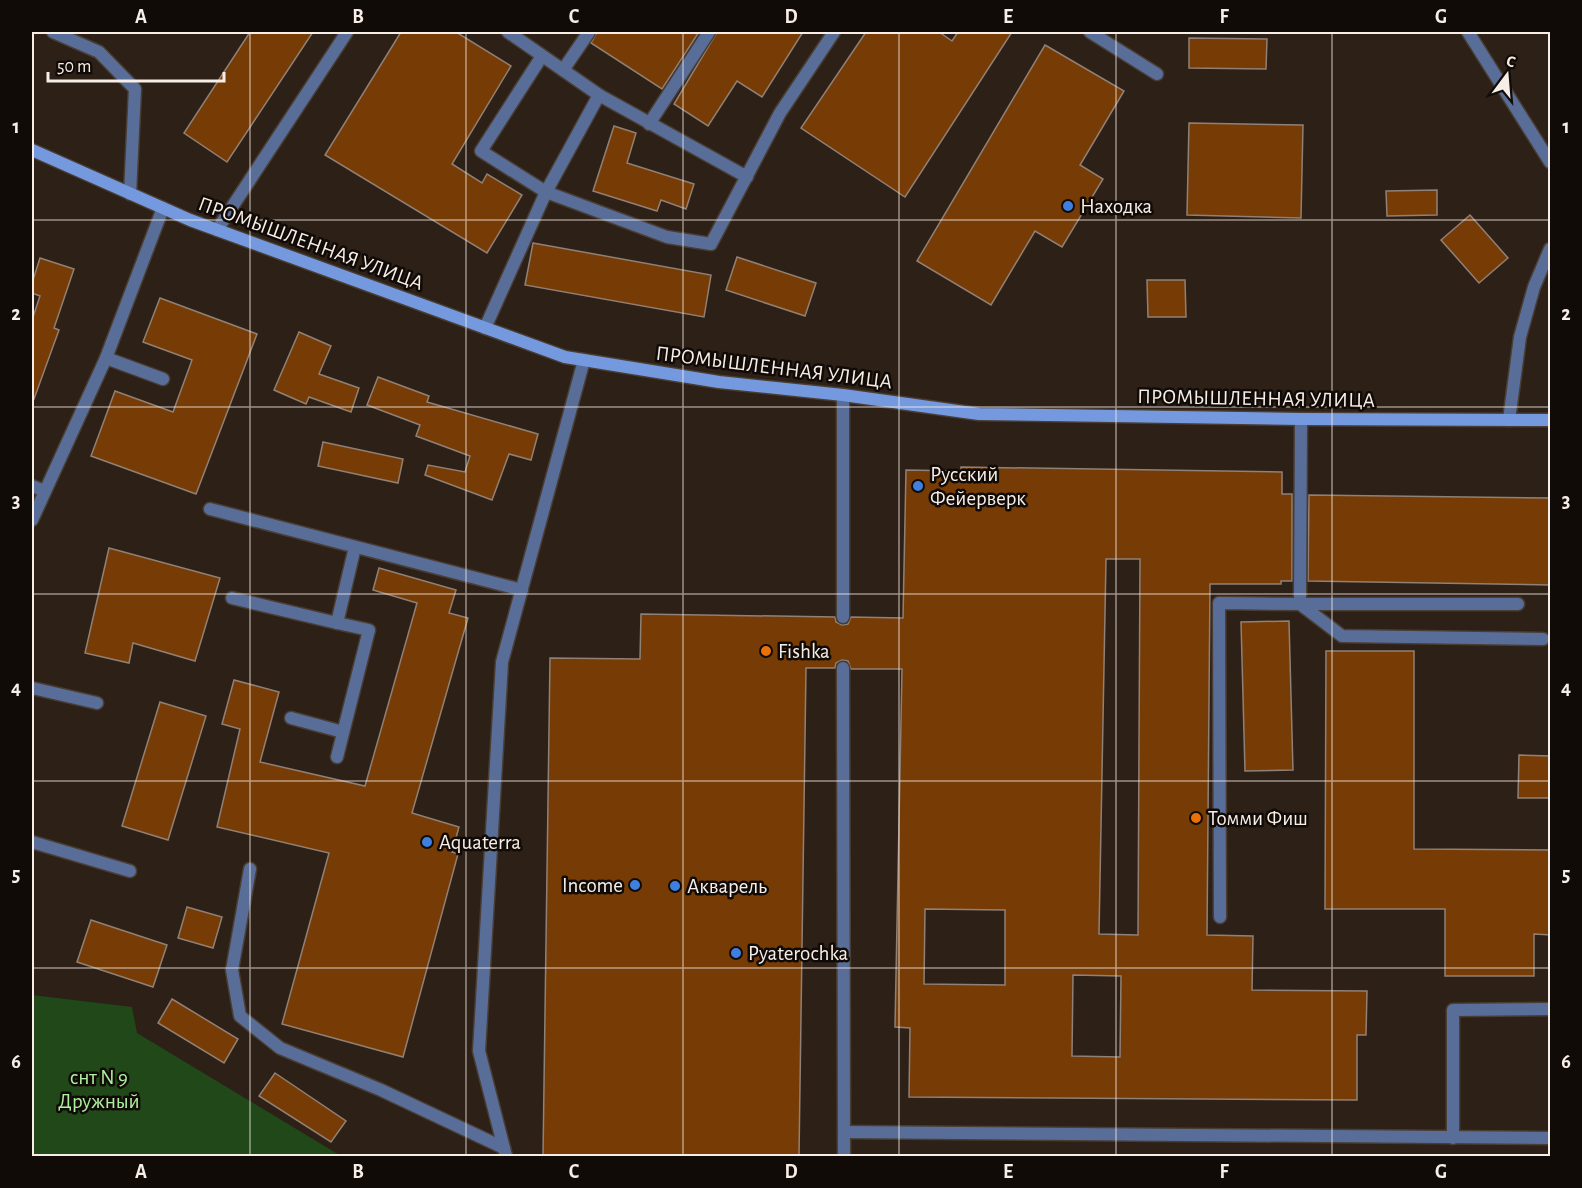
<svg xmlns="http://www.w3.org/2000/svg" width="1582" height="1188" font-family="'Alegreya Sans',sans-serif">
  <rect width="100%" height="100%" fill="#2d2017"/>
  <polygon fill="#214818" points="32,995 132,1007 137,1033 341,1156 32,1156"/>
  <g fill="#773c06" stroke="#918075" stroke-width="1.5" fill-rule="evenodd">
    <polygon points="250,32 313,32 227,162 184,133"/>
    <polygon points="401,32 456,32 511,66 452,164 482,183 487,174 522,195 487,253 325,155"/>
    <polygon points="597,32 699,32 662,89 591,43"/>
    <polygon points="717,32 803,32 762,97 737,81 708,126 674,104"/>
    <polygon points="866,32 939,32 952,41 958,32 1012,32 905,197 801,128"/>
    <polygon points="1189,38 1267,39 1266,69 1189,68"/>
    <polygon points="1045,45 1124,91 1080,165 1103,179 1062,247 1035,231 991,305 917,261"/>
    <polygon points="1189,123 1303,125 1301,218 1187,215"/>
    <polygon points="614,126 636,133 627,163 694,184 686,209 661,200 657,211 593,191"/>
    <polygon points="1437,190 1437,215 1387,216 1386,191"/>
    <polygon points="1470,215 1508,258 1479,283 1441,240"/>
    <polygon points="533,243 711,275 704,317 525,285"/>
    <polygon points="737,257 816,283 805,316 726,290"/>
    <polygon points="40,258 74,269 54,328 59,330 34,399 32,398 32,320 40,296 32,293 32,283"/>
    <polygon points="1147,280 1185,280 1186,317 1148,317"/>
    <polygon points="160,298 257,334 196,494 91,456 115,391 173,412 192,360 143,342"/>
    <polygon points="299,332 331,346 319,374 359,388 351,412 309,397 306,404 274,390"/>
    <polygon points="378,377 429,396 427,402 538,434 531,460 509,454 492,500 425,475 428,465 465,472 470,456 416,436 420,425 367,405"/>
    <polygon points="323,442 403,459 398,483 318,466"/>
    <path d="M961,467L1282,472V494H1292V581H1281V584H1210L1207,935L1253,936L1252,990L1367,991L1366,1035H1357V1100L909,1097L910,1028L895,1027L902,669H851L848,661L842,660L836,663L835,668H806L799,1156H543L550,658L640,659L641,614L835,617L836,622L842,625L848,624L851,617L903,618L906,470L961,471ZM1106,559H1140L1138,935L1099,934ZM925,909L1005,910V985L924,984ZM1073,975L1121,976L1120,1057L1072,1056Z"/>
    <polygon points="1309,495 1551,498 1551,585 1308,581"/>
    <polygon points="109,548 220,578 195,661 133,643 129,663 85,653"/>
    <polygon points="379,568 456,590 449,613 468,618 412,813 459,827 452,852 458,854 403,1057 282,1024 329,853 217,827 240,729 222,724 234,680 279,692 260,762 365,786 417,603 373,590"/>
    <polygon points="1289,621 1293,770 1245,771 1241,622"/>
    <polygon points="1326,651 1414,651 1414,849 1551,850 1551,935 1534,934 1534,976 1445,976 1445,909 1325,909"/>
    <polygon points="160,702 206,716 168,840 122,826"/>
    <polygon points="1519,755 1551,756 1551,798 1518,798"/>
    <polygon points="187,907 222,917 213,948 178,938"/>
    <polygon points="91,920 167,945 153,987 77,962"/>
    <polygon points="172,999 238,1039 224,1063 158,1023"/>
    <polygon points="275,1073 346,1121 331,1142 259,1096"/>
  </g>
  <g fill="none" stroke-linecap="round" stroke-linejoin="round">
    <defs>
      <g id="lane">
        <polyline points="53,32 99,52 135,89 130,194"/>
        <polyline points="1090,32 1157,74"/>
        <polyline points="1468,32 1550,162"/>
        <polyline points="542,56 481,151 546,192 667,237 711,244 780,113 834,32"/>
        <polyline points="563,70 589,32"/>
        <polyline points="599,95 747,177"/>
        <polyline points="649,124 709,32"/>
        <polyline points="163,208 106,358 163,379"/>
        <polyline points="217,230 347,32"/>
        <polyline points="485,328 546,192 599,95 508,32"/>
        <polyline points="843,395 843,617"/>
        <polyline points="1301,419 1300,604 1518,604"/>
        <polyline points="1509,420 1520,337 1534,287 1550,249"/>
        <polyline points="32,486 45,491"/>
        <polyline points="210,509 522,590"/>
        <polyline points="32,520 106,358"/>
        <polyline points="232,598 337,623 355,547"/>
        <polyline points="337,623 369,630 337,757"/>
        <polyline points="843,668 844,1156"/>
        <polyline points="32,688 97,703"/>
        <polyline points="291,718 343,732"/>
        <polyline points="32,842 130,871"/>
        <polyline points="250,869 232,970 240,1016 280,1048 381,1090 504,1148"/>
        <polyline points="1220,917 1219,603 1300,604 1342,636 1543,639"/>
        <polyline points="844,1132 1550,1138"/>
        <polyline points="1453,1138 1453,1010 1550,1009"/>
        <polyline points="506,1156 479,1051 502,662 584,360"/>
      </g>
      <polyline id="secondary" points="32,150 190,220 565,357 719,382 843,395 979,414 1301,419 1550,420"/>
    </defs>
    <use href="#lane" stroke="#493d34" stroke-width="15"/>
    <use href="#secondary" stroke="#493d34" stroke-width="15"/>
    <use href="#lane" stroke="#586e99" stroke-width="12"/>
    <use href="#secondary" stroke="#7599de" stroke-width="12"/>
  </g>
  <path fill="none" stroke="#f8eee8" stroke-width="1.5" stroke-opacity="0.55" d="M250,32V1156M466,32V1156M683,32V1156M899,32V1156M1116,32V1156M1332,32V1156M32,220H1550M32,407H1550M32,594H1550M32,781H1550M32,968H1550"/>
  <g fill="#3f7fe0" stroke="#110b07" stroke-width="2">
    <circle cx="1068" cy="206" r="6"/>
    <circle cx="918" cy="486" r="6"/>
    <circle cx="427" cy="842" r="6"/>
    <circle cx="635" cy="885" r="6"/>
    <circle cx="675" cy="886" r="6"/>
    <circle cx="736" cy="953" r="6"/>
  </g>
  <g fill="#e8710a" stroke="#110b07" stroke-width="2">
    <circle cx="766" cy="651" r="6"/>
    <circle cx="1196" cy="818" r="6"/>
  </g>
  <g text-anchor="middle" stroke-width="5" stroke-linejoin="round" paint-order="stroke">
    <g font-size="21" fill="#f8eee8" stroke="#110b07" text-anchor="start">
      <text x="1080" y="213">Находка</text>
      <text x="930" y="481">Русский<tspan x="930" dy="24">Фейерверк</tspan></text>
      <text x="778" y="658">Fishka</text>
      <text x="1208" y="825">Томми Фиш</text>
      <text x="439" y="849">Aquaterra</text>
      <text x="623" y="892" text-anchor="end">Income</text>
      <text x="687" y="893">Акварель</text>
      <text x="748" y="960">Pyaterochka</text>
    </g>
    <g font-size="21" fill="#f8eee8" stroke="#110b07">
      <text transform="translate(311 243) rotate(20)" y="7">ПРОМЫШЛЕННАЯ УЛИЦА</text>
      <text transform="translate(774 367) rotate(7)" y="7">ПРОМЫШЛЕННАЯ УЛИЦА</text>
      <text transform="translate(1256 398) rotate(1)" y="7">ПРОМЫШЛЕННАЯ УЛИЦА</text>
    </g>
    <g font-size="21" fill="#acf19d" stroke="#110b07">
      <text x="99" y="1084">снт N 9<tspan x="99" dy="24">Дружный</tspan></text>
    </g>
  </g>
  <rect width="1582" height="1188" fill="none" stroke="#110b07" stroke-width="66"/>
  <g transform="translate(1507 75) rotate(16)" stroke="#110b07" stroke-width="4.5" paint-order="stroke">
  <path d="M0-4.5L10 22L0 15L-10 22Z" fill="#f8eee8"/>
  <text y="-9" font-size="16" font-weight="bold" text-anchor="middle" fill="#f8eee8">С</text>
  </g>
  <path d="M48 72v9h176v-9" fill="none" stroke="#f8eee8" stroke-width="3"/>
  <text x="57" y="72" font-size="18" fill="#f8eee8" stroke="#110b07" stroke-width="4.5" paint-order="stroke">50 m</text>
  <rect x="33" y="33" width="1516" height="1122" fill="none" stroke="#f8eee8" stroke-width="2"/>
  <g font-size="20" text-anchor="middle" font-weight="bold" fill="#f8eee8">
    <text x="141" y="23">A</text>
    <text x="358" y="23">B</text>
    <text x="574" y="23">C</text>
    <text x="791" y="23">D</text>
    <text x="1008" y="23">E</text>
    <text x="1224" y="23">F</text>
    <text x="1441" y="23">G</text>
    <text x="16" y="133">1</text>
    <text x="1566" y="133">1</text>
    <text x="16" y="320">2</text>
    <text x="1566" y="320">2</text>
    <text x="16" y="507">3</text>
    <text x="1566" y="507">3</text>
    <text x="16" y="694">4</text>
    <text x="1566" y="694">4</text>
    <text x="16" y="881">5</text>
    <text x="1566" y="881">5</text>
    <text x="16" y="1068">6</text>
    <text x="1566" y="1068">6</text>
    <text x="141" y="1178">A</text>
    <text x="358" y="1178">B</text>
    <text x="574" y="1178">C</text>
    <text x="791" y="1178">D</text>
    <text x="1008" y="1178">E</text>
    <text x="1224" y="1178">F</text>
    <text x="1441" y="1178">G</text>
  </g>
</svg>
